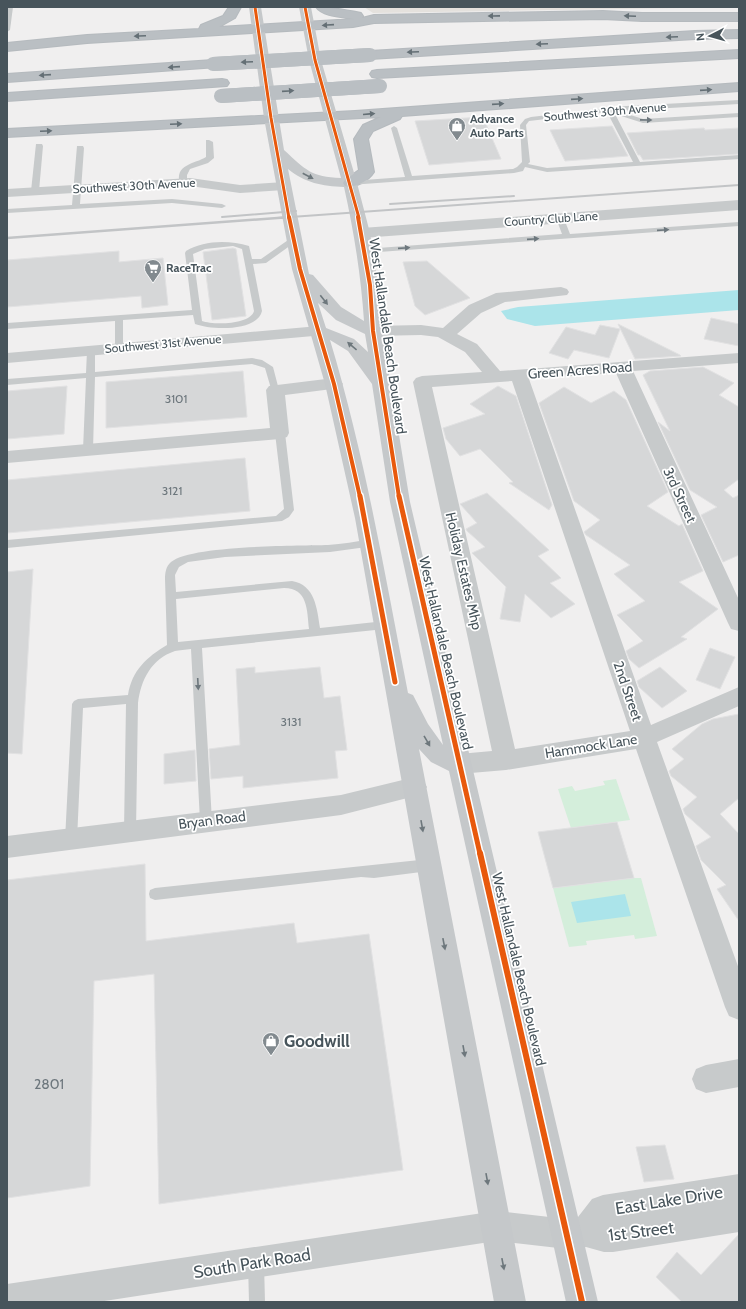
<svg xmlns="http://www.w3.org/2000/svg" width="746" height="1309" font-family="Cabin,sans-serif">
  <rect width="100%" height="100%" fill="#f0efef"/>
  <polygon fill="#e4e1dd" points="364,7 681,7 681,8 373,13"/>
  <g fill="#d4eedb">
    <polygon points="616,779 630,820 571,828 558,789 572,786 575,791 605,785 603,781"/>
    <polygon points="634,878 641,878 657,936 635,939 634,935 586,941 587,945 569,947 553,888"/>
  </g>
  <g fill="#abe4ea">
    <polygon points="739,290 739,310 535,326 507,319 501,311 518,307"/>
    <polygon points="625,894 631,916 577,923 571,902"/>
  </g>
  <g fill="#d6d7d8" stroke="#e1e1e2">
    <polygon points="483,117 501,159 429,165 415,121"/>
    <polygon points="612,126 628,156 565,161 550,130"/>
    <polygon points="704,128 705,130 739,128 739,154 643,160 640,155 638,155 627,133"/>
    <polygon points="233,248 236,249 246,316 212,320 203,252"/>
    <polygon points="119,251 119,262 163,258 168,305 142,308 141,296 7,307 7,260"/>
    <polygon points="427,261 470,298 425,315 415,306 403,262"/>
    <polygon points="711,318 739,324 739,346 704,339"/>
    <polygon points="618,324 680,355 681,356 635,359"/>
    <polygon points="600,325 620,329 609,358 574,350 568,359 549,353 566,327 595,335"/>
    <polygon points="703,367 734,383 719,395 739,407 739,479 724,490 733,498 739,495 739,555 723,562 701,515 717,507 690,490 658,422 670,431 643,375 650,371"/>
    <polygon points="243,371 247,417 106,428 106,382"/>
    <polygon points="67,386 64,434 7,439 7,391"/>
    <polygon points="498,386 516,396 552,505 549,510 509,483 513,482 480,449 460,456 446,439 443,428 485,414 470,404"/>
    <polygon points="564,387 591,403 614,391 626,400 668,492 647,506 679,526 682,524 703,571 679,582 718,609 681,637 687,639 639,668 629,659 626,651 643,641 617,615 645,601 614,574 630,565 586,535 584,532 600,520 574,501 539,403"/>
    <polygon points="245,458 250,511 7,533 7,480"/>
    <polygon points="487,493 549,550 538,556 561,578 550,583 575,604 551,618 525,594 520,622 500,619 506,587 472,553 485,547 467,531 466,529 477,523 460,504"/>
    <polygon points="33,569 22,754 7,753 7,572"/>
    <polygon points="710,648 735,657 720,689 696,680"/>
    <polygon points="255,667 255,673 320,667 324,698 340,696 347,750 335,751 338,778 243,788 243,776 211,779 209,749 240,745 236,669"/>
    <polygon points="660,667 687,691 662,708 639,687 637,681"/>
    <polygon points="739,714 739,798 720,814 739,834 739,921 717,889 726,885 701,860 696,846 711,837 685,814 683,809 697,797 671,776 669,771 684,759 672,749 702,724 713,719"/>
    <polygon points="195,750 196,781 164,784 164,754"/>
    <polygon points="617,822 634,878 553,888 538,832"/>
    <polygon points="145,864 146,941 294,923 297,943 369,934 403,1170 159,1204 154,974 94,981 90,1186 7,1198 7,880"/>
    <polygon points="665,1145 674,1179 644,1182 636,1147"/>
    <polygon points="739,1234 739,1302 682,1302 656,1277 677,1252 701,1275"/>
  </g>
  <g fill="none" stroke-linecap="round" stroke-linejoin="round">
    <defs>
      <g id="motorway">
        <path d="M229,7H241L235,18L219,27L354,19C343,17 323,17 316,7C331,7 346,10 361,13L363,16L362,18L374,15L603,11L642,13H739V21H642L603,19L374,23L353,27L87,43L7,51V43L87,35L199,29L201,25L223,16Z"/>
        <polygon points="739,30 739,38 695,39 370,59 365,58 364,55 365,52 370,51 695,31"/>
        <polygon points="739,50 739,58 377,78 372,77 370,74 372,71 377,70"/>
        <polygon points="213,60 218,61 219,64 218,67 7,82 7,74"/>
        <polygon points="222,79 227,80 229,83 227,86 7,101 7,93"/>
        <path d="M739,83V91L402,116L400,119L373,131L368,139L374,172C369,180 355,189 345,186L343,183L345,180L359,170L354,139L363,125L381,117L7,137V129L355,111Z"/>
      </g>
    </defs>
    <use href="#motorway" stroke="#b5babe" stroke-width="2"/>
    <g fill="#c7cacb" fill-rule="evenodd">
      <polygon points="7,7 13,7 10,30 7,32"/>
      <path d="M739,100V104L618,111L643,119L739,113V117L643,123L615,114L640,162L739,155V159L547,172L525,167L523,171L514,173L350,185L346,183L350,181L405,177L391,128L394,126L397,128L412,176L513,169L517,167L522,162L520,125L525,119L531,117L626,106ZM607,112L633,162L547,168L528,164L530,162L526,125L529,121Z"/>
      <path d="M206,140H209L213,142L214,158L208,163L190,169L187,175V182L183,184H180C174,164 195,164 206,157Z"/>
      <polygon points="36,144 42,144 43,146 39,191 35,193 31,191"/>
      <polygon points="77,146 83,146 84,148 80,204 172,199 222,204 226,206 222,208 172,203 7,213 7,209 72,205"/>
      <polygon points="557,216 563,216 570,234 739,222 739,226 365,253 361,251 365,249 562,234 556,218"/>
      <path d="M291,238H297L298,240L266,263L253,264L262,311C257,332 211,330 195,324L193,315L123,320V348L119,351L115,348V321L7,329V323L192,310L185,253L186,251C204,240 229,240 249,246L252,259H261ZM233,246L242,249L254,311C250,325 213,325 202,321L193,254L205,249Z"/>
      <polygon points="91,348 95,351 95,372 252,358 262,360 273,367 279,390 275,393 272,392 265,368 252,364 95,377 93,450 88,453 83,450 86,378 7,385 7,379 86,373 87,351"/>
      <polygon points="280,430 285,433 294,510 289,517 282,521 7,548 7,540 276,516 284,509 275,433"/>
      <path d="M370,539L374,540L375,543L374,546L330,552L225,557L188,562L179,567L175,575L176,592L292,581C315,585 317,608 320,628L385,621L389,622L390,625L389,628L385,629L202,648L212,821L210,825L206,826L202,825L200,821L191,649C186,650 179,650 175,651C151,659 141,680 138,703L136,831L134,835L130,836L126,835L124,831L126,704L83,708L77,840L75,844L71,845L67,844L65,840L72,704L74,701L78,699L128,695C132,670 147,657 167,645L165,579C165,573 166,566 171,562C191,545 297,546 328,545C342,544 356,542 370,539ZM284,588C308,588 307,610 309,629L178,642L176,599Z"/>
      <polygon points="429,859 433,861 435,865 433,869 429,871 374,878 361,877 155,900 150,898 149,894 150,890 155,888"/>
      <polygon points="256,1255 262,1257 264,1263 265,1302 249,1302 248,1263 250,1257"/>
    </g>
    <g fill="#c7cacb" fill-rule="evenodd">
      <polygon points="190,178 240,185 284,182 289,183 291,186 289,189 284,190 240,193 190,186 7,197 7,189"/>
      <polygon points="739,200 739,210 362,238 357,236 354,233 357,230 362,228"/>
      <path d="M561,287L567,289L569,292L567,295L505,302L481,313L457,334L477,344L500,371L739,353V363L633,371L739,600V631L731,629L728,623L616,373L529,379L651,725L739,687V706L657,742L739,969V1020L729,1016L725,1007L636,749L506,770L459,774L451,771L447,764L451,757L459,754L492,751L413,382L416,378L422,376L482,372L465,352L438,337L421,335L373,336L367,335L364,331L367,327L373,326L421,325L443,328L469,305L496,293ZM512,381L630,731L515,749L432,387Z"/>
      <polygon points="319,326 325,327 328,331 325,335 7,363 7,353"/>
      <polygon points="334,378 340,380 343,384 340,388 285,395 289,433 287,437 280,439 7,463 7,451 270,428 266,390 269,386"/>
      <polygon points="415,777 423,780 427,787 423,794 341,815 7,858 7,836 341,795"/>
      <polygon points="739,1059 739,1087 706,1093 696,1089 692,1079 696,1069 706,1065"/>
      <polygon points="739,1174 739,1232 613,1252 604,1252 586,1247 567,1249 496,1241 485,1237 481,1226 485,1215 496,1211 567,1219 578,1217 592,1199 603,1195"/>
    </g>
    <polygon fill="#c7cacb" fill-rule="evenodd" points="496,1211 507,1215 511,1226 507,1237 496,1241 98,1302 7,1302 7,1284"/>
    <path fill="#c5c8ca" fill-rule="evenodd" d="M249,7H261L284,150C306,170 311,177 341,178L309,60L299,7H311L321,60L357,183L370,233L378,285L382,331L410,502L598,1302H566L449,771L431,762L419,749L526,1302H494L355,518L325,384L292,269L264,118ZM288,169C305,183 322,186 344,187C354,232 361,276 364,321L341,307L313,275L309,274ZM318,303L336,320L365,334L368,352L354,339L326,328ZM330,340L348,351L372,384L390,502L443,745L428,724L413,695L408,693C385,575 365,456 330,340Z"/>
    <use href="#motorway" fill="#babfc3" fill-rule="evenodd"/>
    <g stroke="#c2c4c6" stroke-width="2">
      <polyline points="390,204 514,196"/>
      <polyline points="222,217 296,211"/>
      <polyline points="277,218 739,185"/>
    </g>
    <polyline stroke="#c2c4c6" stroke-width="2.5" points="7,238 291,217"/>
    <defs>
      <g id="motorway-bridge">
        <polyline points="213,64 370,55"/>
        <polyline points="221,96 380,86"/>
      </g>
    </defs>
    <use href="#motorway-bridge" stroke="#b5babe" stroke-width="14" stroke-linecap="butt"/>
    <use href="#motorway-bridge" stroke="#babfc3" stroke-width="14"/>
    <defs>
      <g id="cycleway-far3">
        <polyline points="255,7 271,118 289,218"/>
        <polyline points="305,7 315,60 359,218"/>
      </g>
      <g id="cycleway-far2">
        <polyline points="289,217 300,269 334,384 360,497"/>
        <polyline points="358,217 370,285 373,331 399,497"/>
      </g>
      <g id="cycleway-far1">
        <polyline points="360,496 395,682"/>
        <polyline points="399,496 480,854"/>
      </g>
      <polyline id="cycleway" points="480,853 582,1302"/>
    </defs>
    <use href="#cycleway-far3" stroke="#fff" stroke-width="4.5"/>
    <use href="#cycleway-far2" stroke="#fff" stroke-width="6"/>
    <use href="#cycleway-far1" stroke="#fff" stroke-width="8"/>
    <use href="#cycleway" stroke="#fff" stroke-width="9"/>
    <use href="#cycleway-far3" stroke="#e8590c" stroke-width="3"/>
    <use href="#cycleway-far2" stroke="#e8590c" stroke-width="4"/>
    <use href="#cycleway-far1" stroke="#e8590c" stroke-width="5"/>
    <use href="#cycleway" stroke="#e8590c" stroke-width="6"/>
  </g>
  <defs><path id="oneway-solid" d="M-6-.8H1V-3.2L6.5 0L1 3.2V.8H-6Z"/></defs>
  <g fill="#646f75">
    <use href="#oneway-solid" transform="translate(494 16) rotate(179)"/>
    <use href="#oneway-solid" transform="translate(630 16) rotate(-177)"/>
    <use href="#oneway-solid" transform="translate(328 25) rotate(176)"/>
    <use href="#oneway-solid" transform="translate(140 36) rotate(177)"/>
    <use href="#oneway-solid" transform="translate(672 37) rotate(177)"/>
    <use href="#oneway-solid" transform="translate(542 44) rotate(177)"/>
    <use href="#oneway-solid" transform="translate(413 52) rotate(177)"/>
    <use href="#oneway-solid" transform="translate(247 62) rotate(177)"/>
    <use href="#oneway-solid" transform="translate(174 67) rotate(176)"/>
    <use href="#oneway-solid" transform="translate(45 75) rotate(176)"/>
    <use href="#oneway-solid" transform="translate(706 90) rotate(-4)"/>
    <use href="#oneway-solid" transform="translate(288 91) rotate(-4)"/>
    <use href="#oneway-solid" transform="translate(577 99) rotate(-4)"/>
    <use href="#oneway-solid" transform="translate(498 104) rotate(-4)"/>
    <use href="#oneway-solid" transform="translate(369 114) rotate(-5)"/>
    <use href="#oneway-solid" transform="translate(176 124) rotate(-3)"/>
    <use href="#oneway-solid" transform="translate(46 131) rotate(-3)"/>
  </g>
  <g fill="#6d777d">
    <use href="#oneway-solid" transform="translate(646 120) rotate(1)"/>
    <use href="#oneway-solid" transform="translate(663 230) rotate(-4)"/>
    <use href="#oneway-solid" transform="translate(533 239) rotate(-4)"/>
    <use href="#oneway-solid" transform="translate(404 248) rotate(-4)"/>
    <use href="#oneway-solid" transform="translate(198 684) rotate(87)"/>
  </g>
  <g fill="#6d777c">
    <use href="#oneway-solid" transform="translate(308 176) rotate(28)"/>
    <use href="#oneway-solid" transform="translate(324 300) rotate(52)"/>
    <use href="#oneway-solid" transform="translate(352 346) rotate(-140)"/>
    <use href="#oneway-solid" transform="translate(427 741) rotate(60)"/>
    <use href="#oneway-solid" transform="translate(422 826) rotate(80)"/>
    <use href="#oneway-solid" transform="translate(444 944) rotate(79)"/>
    <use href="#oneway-solid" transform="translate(464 1051) rotate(80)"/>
    <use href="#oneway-solid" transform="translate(487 1179) rotate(80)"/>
    <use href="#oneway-solid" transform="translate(503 1264) rotate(79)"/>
  </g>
  <defs>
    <symbol id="shop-pin" viewBox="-11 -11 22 30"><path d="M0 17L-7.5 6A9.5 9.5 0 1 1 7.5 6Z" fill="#828a8f" stroke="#fff"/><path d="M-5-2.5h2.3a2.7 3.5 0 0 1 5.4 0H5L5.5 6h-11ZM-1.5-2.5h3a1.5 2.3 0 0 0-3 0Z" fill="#fff"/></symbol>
    <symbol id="supermarket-pin" viewBox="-11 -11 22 30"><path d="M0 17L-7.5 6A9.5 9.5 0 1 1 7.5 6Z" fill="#828a8f" stroke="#fff"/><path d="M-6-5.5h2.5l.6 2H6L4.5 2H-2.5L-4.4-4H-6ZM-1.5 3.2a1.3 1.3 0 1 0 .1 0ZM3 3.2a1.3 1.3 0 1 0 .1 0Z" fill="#fff"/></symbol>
  </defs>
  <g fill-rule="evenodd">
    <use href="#shop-pin" x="447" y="116" width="20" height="27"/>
    <use href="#supermarket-pin" x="143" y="258" width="20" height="27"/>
    <use href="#shop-pin" x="261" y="1031" width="20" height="27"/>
  </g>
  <g text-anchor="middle" stroke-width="3.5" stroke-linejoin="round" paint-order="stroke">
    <g font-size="12" fill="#47545b" stroke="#fff">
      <text transform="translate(605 112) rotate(-5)" y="4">Southwest 30th Avenue</text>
      <text transform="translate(134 186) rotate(-3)" y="4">Southwest 30th Avenue</text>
      <text transform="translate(551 219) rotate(-4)" y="4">Country Club Lane</text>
      <text transform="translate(163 344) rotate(-5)" y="4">Southwest 31st Avenue</text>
    </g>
    <g font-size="12" font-weight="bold" fill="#47545b" stroke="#fff" text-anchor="start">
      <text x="470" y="123">Advance<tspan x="470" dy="14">Auto Parts</tspan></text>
      <text x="166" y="272">RaceTrac</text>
    </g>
    <g font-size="12" fill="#6c767c">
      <text x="176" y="403">3101</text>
      <text x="172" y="495">3121</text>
      <text x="291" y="726">3131</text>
    </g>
    <g font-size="14" fill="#47545b" stroke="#fff">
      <text transform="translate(388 336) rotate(82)" y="5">West Hallandale Beach Boulevard</text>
      <text transform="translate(580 370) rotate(-4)" y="5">Green Acres Road</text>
      <text transform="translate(680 495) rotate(65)" y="5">3rd Street</text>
      <text transform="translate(464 571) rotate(77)" y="5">Holiday Estates Mhp</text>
      <text transform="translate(446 653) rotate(77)" y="5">West Hallandale Beach Boulevard</text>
      <text transform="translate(628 691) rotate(71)" y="5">2nd Street</text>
      <text transform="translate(591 746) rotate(-9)" y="5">Hammock Lane</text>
      <text transform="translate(212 820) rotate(-7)" y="5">Bryan Road</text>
      <text transform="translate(519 969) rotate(77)" y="5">West Hallandale Beach Boulevard</text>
    </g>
    <g font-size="14" fill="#6c767c">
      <text x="49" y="1089">2801</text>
    </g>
    <g font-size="17" font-weight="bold" fill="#47545b" stroke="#fff" text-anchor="start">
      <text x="284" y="1047">Goodwill</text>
    </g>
    <g font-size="17" fill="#47545b" stroke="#fff">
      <text transform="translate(669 1200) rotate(-9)" y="6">East Lake Drive</text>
      <text transform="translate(641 1231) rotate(-7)" y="6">1st Street</text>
      <text transform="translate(252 1263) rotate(-9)" y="6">South Park Road</text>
    </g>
  </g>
  <rect width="746" height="1309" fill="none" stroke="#47545b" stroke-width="16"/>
  <g transform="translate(710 36) rotate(264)" stroke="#ffffff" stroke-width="3" paint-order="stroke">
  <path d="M0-3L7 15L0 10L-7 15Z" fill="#47545b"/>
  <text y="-6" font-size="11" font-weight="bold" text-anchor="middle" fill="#47545b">N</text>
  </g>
</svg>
